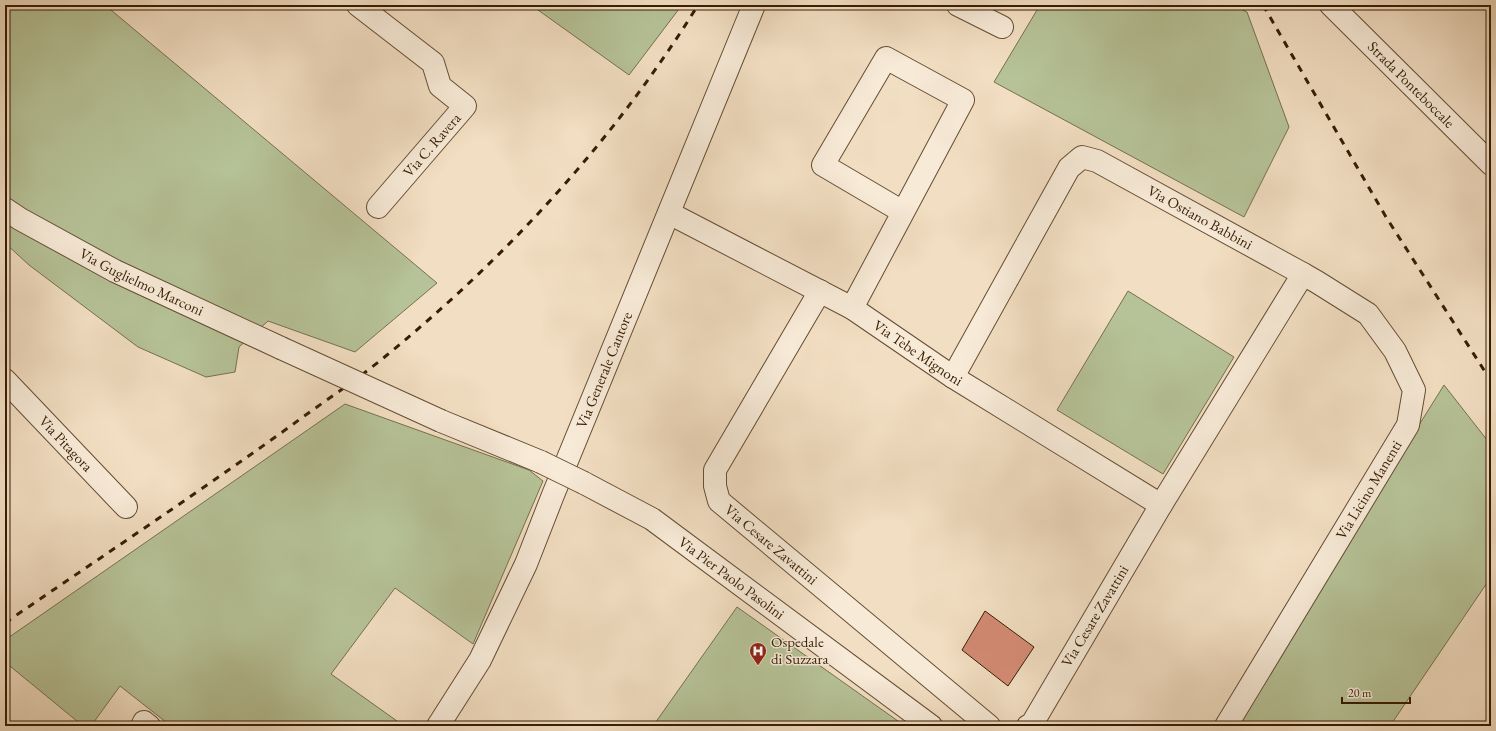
<svg xmlns="http://www.w3.org/2000/svg" width="1496" height="731" font-family="'EB Garamond',serif">
  <rect width="100%" height="100%" fill="#f2dec2"/>
  <filter id="stains"><feTurbulence type="fractalNoise" baseFrequency=".005" numOctaves="4"/><feColorMatrix values="0 0 0 0 .2 0 0 0 0 .09 0 0 0 0 .02 0 0 0 .5 -.17"/></filter>
  <radialGradient id="worn" r=".72"><stop offset=".6" stop-color="#630" stop-opacity="0"/><stop offset="1" stop-color="#630" stop-opacity=".3"/></radialGradient>
  <g fill="#b6c297" stroke="#76704e">
    <polygon points="5,5 105,5 437,283 355,352 268,321 239,347 235,372 206,377 138,347 29,265 5,243"/>
    <polygon points="531,5 682,5 629,75"/>
    <polygon points="1040,5 1232,5 1247,12 1289,127 1244,217 994,82"/>
    <polygon points="1128,291 1234,357 1163,474 1057,410"/>
    <polygon points="1444,385 1491,445 1491,577 1390,726 1231,726"/>
    <polygon points="345,404 529,470 543,481 473,644 395,588 331,674 404,726 171,726 120,686 91,726 83,726 5,662 5,640"/>
    <polygon points="737,607 905,726 653,726"/>
  </g>
  <polygon fill="#d68c76" stroke="#361d04" points="985,611 1034,647 1008,686 962,650"/>
  <g fill="none" stroke-linecap="round" stroke-linejoin="round">
    <defs>
      <g id="minor">
        <polyline points="358,5 433,63 440,86 465,106 378,207"/>
        <polyline points="958,5 1002,27"/>
        <path id="s1" d="M1331,5L1491,164"/>
        <path id="s2" d="M5,209L20,219L115,271L281,348"/>
        <path id="s3" d="M669,213L852,308L953,377L1161,505"/>
        <path id="s4" d="M820,291L715,470V486L719,501L989,726"/>
        <polyline points="852,308 963,100 886,58 823,165 903,212"/>
        <path id="s5" d="M953,377L1069,168L1082,157L1097,161L1303,274L1161,505L1032,724L1028,726"/>
        <path id="s6" d="M5,380L126,507"/>
        <polyline points="441,421 541,462"/>
        <path id="s7" d="M584,483L652,519L931,726"/>
        <polyline points="142,726 144,722 149,726"/>
        <path id="s8" d="M438,726L480,660L526,564L553,495L754,5"/>
        <path id="s9" d="M1226,726L1408,425L1414,390L1395,351L1368,314L1317,282L1303,274"/>
      </g>
    </defs>
    <use href="#minor" stroke="#654d34" stroke-width="24"/>
    <use href="#minor" stroke="#f7ead7" stroke-width="22"/>
    <g stroke="#361d04" stroke-width="3" stroke-dasharray="7 7" stroke-linecap="butt">
      <polyline points="1263,5 1386,217 1491,381"/>
      <path d="M5,623C101,557 198,493 292,425C323,402 357,380 387,355C509,255 615,139 698,5"/>
    </g>
    <defs>
      <g id="minor-bridge">
        <polyline points="281,348 441,421"/>
        <polyline points="541,462 584,483"/>
      </g>
    </defs>
    <use href="#minor-bridge" stroke="#654d34" stroke-width="24" stroke-linecap="butt"/>
    <use href="#minor-bridge" stroke="#f7ead7" stroke-width="22"/>
  </g>
  <defs>
    <symbol id="hospital-pin" viewBox="-11 -11 22 30"><path d="M0 17L-7.5 6A9.5 9.5 0 1 1 7.5 6Z" fill="#8f2418" stroke="#f7ead7"/><path d="M-5-5h3v3.5h4V-5h3V5h-3V1.5h-4V5h-3Z" fill="#fff"/></symbol>
  </defs>
  <g fill-rule="evenodd">
    <use href="#hospital-pin" x="748" y="641" width="20" height="27"/>
  </g>
  <g text-anchor="middle" stroke-width="3" stroke-linejoin="round" paint-order="stroke">
    <g font-size="15" fill="#361d04" stroke="#f7ead7">
      <text dy="5" stroke="none"><textPath href="#s1" startOffset="113">Strada Ponteboccale</textPath></text>
      <text transform="translate(432 145) rotate(-49)" y="5">Via C. Ravera</text>
      <text dy="5" stroke="none"><textPath href="#s5" startOffset="389">Via Ostiano Babbini</textPath></text>
      <text dy="5" stroke="none"><textPath href="#s2" startOffset="155">Via Guglielmo Marconi</textPath></text>
      <text dy="5" stroke="none"><textPath href="#s3" startOffset="286">Via Tebe Mignoni</textPath></text>
      <text dy="5" stroke="none"><textPath href="#s8" startOffset="394">Via Generale Cantore</textPath></text>
      <text dy="5" stroke="none"><textPath href="#s6" startOffset="88">Via Pitagora</textPath></text>
      <text dy="5" stroke="none"><textPath href="#s9" startOffset="276">Via Licino Manenti</textPath></text>
      <text dy="5" stroke="none"><textPath href="#s4" startOffset="307">Via Cesare Zavattini</textPath></text>
      <text dy="5" stroke="none"><textPath href="#s7" startOffset="176">Via Pier Paolo Pasolini</textPath></text>
      <text transform="translate(1095 616) rotate(-59)" y="5">Via Cesare Zavattini</text>
    </g>
    <g font-size="15" fill="#361d04" stroke="#f7ead7" text-anchor="start">
      <text x="771" y="647">Ospedale<tspan x="771" dy="17">di Suzzara</tspan></text>
    </g>
  </g>
  <rect width="1496" height="731" fill="none" stroke="#f2dec2" stroke-width="20"/>
  <rect x="6" y="6" width="1484" height="719" fill="none" stroke="#361d04" stroke-width="2"/>
  <rect x="10" y="10" width="1476" height="711" fill="none" stroke="#361d04"/>
  <path d="M1342 697v6h68v-6" fill="none" stroke="#361d04" stroke-width="2"/>
  <text x="1348" y="697" font-size="12" fill="#361d04" stroke="#f7ead7" stroke-width="3" paint-order="stroke">20 m</text>
  <rect width="100%" height="100%" filter="url(#stains)"/>
  <rect width="100%" height="100%" fill="url(#worn)"/>
</svg>
